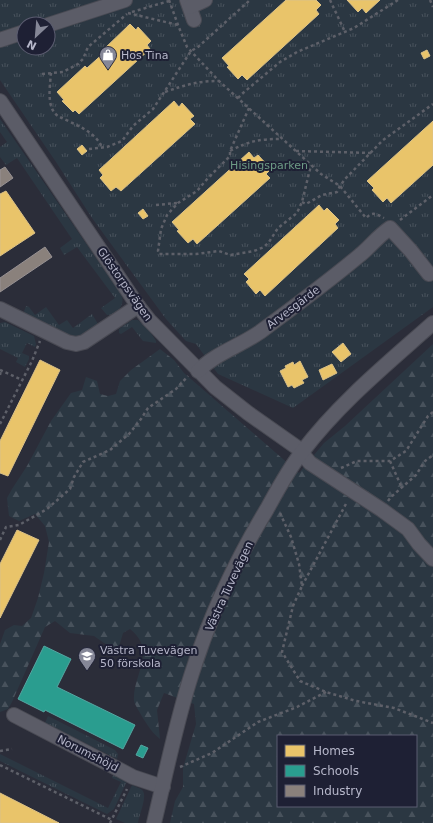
<svg xmlns="http://www.w3.org/2000/svg" width="433" height="823" font-family="'DejaVu Sans',sans-serif">
  <defs>
    <pattern id="grass-tufts" width="24" height="20" patternUnits="userSpaceOnUse"><rect width="24" height="20" fill="#2b3742"/><path d="M3 7l-1-3M5 7V3M7 7l1-3M15 17l-1-3M17 17v-4M19 17l1-3" fill="none" stroke="#48525c"/></pattern>
    <pattern id="forest-firs" width="22" height="20" patternUnits="userSpaceOnUse"><rect width="22" height="20" fill="#2b3742"/><path d="M5 1l3.5 6h-7zM16 11l3.5 6h-7z" fill="#48525c"/></pattern>
  </defs>
  <rect width="100%" height="100%" fill="#2b2d39"/>
  <g fill="url(#grass-tufts)" fill-rule="evenodd">
    <path d="M0,0H433V307L293,408L218,374L196,344L186,341L166,319L92,218L56,162L0,80ZM24,24H48V48H24Z"/>
    <path d="M0,119L121,294C126,304 118,315 107,315L101,308L115,298L77,247L64,255L60,248L72,239L17,158L6,165L0,157V147L7,142L0,132Z"/>
    <polygon points="26,306 29,307 35,315 46,307 59,325 67,320 73,328 92,314 98,324 97,327 79,337 70,338 23,314"/>
    <polygon points="132,320 138,320 149,330 156,341 156,343 143,341 132,327 121,334 119,333 119,329"/>
    <polygon points="5,322 34,336 36,344 35,347 27,343 22,353 29,356 29,359 25,367 16,362 18,358 0,349 0,323"/>
    <polygon points="48,716 115,750 118,754 117,759 45,723"/>
    <polygon points="0,754 108,808 121,782 112,778 114,773 127,781 114,809 107,814 0,761"/>
    <path d="M132,785C135,787 141,788 143,791C147,798 139,815 138,823H125L116,819Z"/>
  </g>
  <path fill="url(#forest-firs)" fill-rule="evenodd" d="M433,344V823H170L175,801L183,787V768L196,724L194,704L164,693L157,710L160,739C157,736 154,734 151,730C148,726 135,706 134,701C132,675 158,651 130,629L123,633L118,650L104,643L94,636L70,633L55,621L45,627L12,702L8,709L0,712V644L5,630L14,625L22,626L31,618L38,598L44,573L49,542L45,526L35,514L19,521L9,516L7,498L12,489L27,466L51,421L71,393L82,390L86,377L97,381L100,394L108,396L116,394L120,381L131,370L160,349L174,360L184,373L299,473L324,443L345,426ZM278,736H416V806H278Z"/>
  <g fill="#e9c46a" stroke="#dac087">
    <polygon points="286,0 316,0 321,5 316,10 319,14 247,80 242,75 238,79 227,67 229,66 222,58"/>
    <polygon points="347,0 380,0 366,13 362,8 358,12"/>
    <polygon points="130,24 136,30 138,27 151,41 147,45 150,49 79,114 75,110 73,112 62,101 64,100 57,92 85,66 87,68 106,51 104,49"/>
    <polygon points="427,50 430,56 424,59 421,53"/>
    <polygon points="174,101 179,107 182,103 194,116 190,119 195,124 121,191 116,187 111,191 100,178 103,175 99,170"/>
    <polygon points="433,121 433,165 391,203 387,198 383,202 372,190 374,188 367,181"/>
    <polygon points="82,145 87,151 82,155 77,149"/>
    <polygon points="249,152 254,158 258,155 271,169 266,174 270,178 197,244 193,239 188,243 177,231 179,230 172,222"/>
    <polygon points="6,191 35,233 0,256 0,194"/>
    <polygon points="319,205 324,211 327,208 339,220 335,224 338,228 265,296 260,290 256,294 246,282 249,279 244,274"/>
    <polygon points="143,209 148,216 143,219 138,213"/>
    <polygon points="343,343 351,354 341,362 332,352"/>
    <polygon points="40,360 60,370 8,476 0,473 0,441"/>
    <polygon points="300,361 308,377 302,380 304,383 294,388 292,385 288,387 280,371 286,368 285,366 293,362 294,365"/>
    <polygon points="332,364 337,373 323,380 319,370"/>
    <polygon points="17,530 39,540 0,618 0,564"/>
    <polygon points="0,793 59,823 0,823"/>
  </g>
  <g fill="#2a9d8f" stroke="#54a5a1">
    <polygon points="44,646 71,659 57,687 135,725 123,749 45,710 44,712 18,699"/>
    <polygon points="141,745 148,748 143,758 136,755"/>
  </g>
  <g fill="#8a817c" stroke="#979193">
    <polygon points="5,167 13,178 0,187 0,170"/>
    <polygon points="45,247 52,257 0,292 0,278"/>
  </g>
  <g fill="none" stroke-linecap="round" stroke-linejoin="round">
    <defs>
      <g id="minor">
        <polyline points="187,0 194,20"/>
        <polyline points="190,7 205,0"/>
        <polyline points="48,25 125,0"/>
        <polyline points="0,40 24,32"/>
        <polyline points="0,101 138,306 149,320 215,387 248,413 302,451 305,457 310,463 382,510 408,529 419,544 433,559"/>
        <polyline points="0,309 67,342 76,344 84,342 138,306"/>
        <path d="M198,371C216,353 240,346 260,332C294,307 328,282 360,255C370,247 378,236 390,228L411,251L429,274"/>
        <polyline points="14,715 120,770 133,777 163,787"/>
        <path d="M154,823C166,773 176,722 192,673C210,616 236,560 267,509C278,489 288,470 302,452C339,403 387,364 433,323"/>
      </g>
    </defs>
    <use href="#minor" stroke="#494a53" stroke-width="16"/>
    <g stroke="#5e6069" stroke-width="2.5" stroke-dasharray="3 3" stroke-linecap="butt">
      <path d="M169,0L178,25L187,47L219,81L321,174L340,186L366,218C373,211 376,214 384,218"/>
      <polyline points="330,0 345,32"/>
      <polyline points="430,0 433,7"/>
      <polyline points="132,12 169,1"/>
      <polyline points="128,13 178,25"/>
      <path d="M51,73C50,86 46,108 58,116C73,124 96,131 102,148"/>
      <polyline points="42,74 63,72 78,64 83,59 88,47 127,14"/>
      <path d="M165,92C185,85 197,81 219,81"/>
      <polyline points="238,98 243,93 280,62 297,52 354,28 398,0"/>
      <polyline points="249,108 230,151 230,156 208,178 197,191 178,203 167,215 161,229 158,251 159,254 196,254 219,251 230,255 254,251 264,247 269,242 278,228 297,213 302,202 311,165"/>
      <polyline points="89,149 107,147 122,141 133,126 153,109 191,51 198,47 250,0"/>
      <path d="M230,151C249,141 259,139 281,139"/>
      <polyline points="296,151 371,153"/>
      <polyline points="302,202 306,204 322,195 337,192 340,186 345,179 383,140 433,104"/>
      <polyline points="156,205 177,203"/>
      <polyline points="400,220 433,195"/>
      <polyline points="0,370 22,380"/>
      <polyline points="0,375 1,370"/>
      <polyline points="0,424 32,361 40,341"/>
      <polyline points="390,461 402,488"/>
      <polyline points="341,468 357,461 390,461 406,451 428,416 433,412"/>
      <polyline points="388,501 391,497 416,475 425,461 433,455"/>
      <polyline points="280,513 291,537 299,564 302,586 293,606 282,652 300,681 326,692 356,701 394,708 433,723"/>
      <polyline points="0,540 6,527 19,525 47,509 70,489 74,477 83,462 110,450 129,434 141,419 148,408 176,389 188,376"/>
      <polyline points="302,586 347,502"/>
      <polyline points="0,751 12,749"/>
      <polyline points="0,765 112,820"/>
      <polyline points="180,767 212,753 258,722 297,707 326,692"/>
      <polyline points="110,823 127,789"/>
    </g>
    <use href="#minor" stroke="#5b5c67" stroke-width="14"/>
  </g>
  <defs>
    <symbol id="shop-pin" viewBox="-11 -11 22 30"><path d="M0 17L-7.5 6A9.5 9.5 0 1 1 7.5 6Z" fill="#858797" stroke="#1e2034"/><path d="M-5-2.5h2.3a2.7 3.5 0 0 1 5.4 0H5L5.5 6h-11ZM-1.5-2.5h3a1.5 2.3 0 0 0-3 0Z" fill="#fff"/></symbol>
    <symbol id="school-pin" viewBox="-11 -11 22 30"><path d="M0 17L-7.5 6A9.5 9.5 0 1 1 7.5 6Z" fill="#858797" stroke="#1e2034"/><path d="M0-5L7-2L0 1L-7-2ZM-4 1L0 2.5L4 1V4Q0 6-4 4Z" fill="#fff"/></symbol>
  </defs>
  <g fill-rule="evenodd">
    <use href="#shop-pin" x="98" y="45" width="20" height="27"/>
    <use href="#school-pin" x="77" y="646" width="20" height="27"/>
  </g>
  <g text-anchor="middle" stroke-width="4" stroke-linejoin="round" paint-order="stroke">
    <g font-size="11" fill="#b6b7ca" stroke="#1e2034" text-anchor="start">
      <text x="121" y="59">Hos Tina</text>
      <text x="100" y="654">Västra Tuvevägen<tspan x="100" dy="13">50 förskola</tspan></text>
    </g>
    <g font-size="11" fill="#6d9a85" stroke="#1e2034">
      <text x="269" y="169">Hisingsparken</text>
    </g>
    <g font-size="11" fill="#b6b7ca" stroke="#1e2034">
      <text transform="translate(125 284) rotate(55)" y="4">Glöstorpsvägen</text>
      <text transform="translate(293 307) rotate(-37)" y="4">Arvesgärde</text>
      <text transform="translate(229 586) rotate(-65)" y="4">Västra Tuvevägen</text>
      <text transform="translate(88 753) rotate(27)" y="4">Norumshöjd</text>
    </g>
  </g>
  <rect x="277" y="735" width="140" height="72" fill="#1e2034" stroke="#5b5c70"/>
  <rect x="285" y="745" width="20" height="12" fill="#e9c46a" stroke="#5b5c70"/>
  <text x="313" y="755" font-size="12" fill="#b6b7ca">Homes</text>
  <rect x="285" y="765" width="20" height="12" fill="#2a9d8f" stroke="#5b5c70"/>
  <text x="313" y="775" font-size="12" fill="#b6b7ca">Schools</text>
  <rect x="285" y="785" width="20" height="12" fill="#8a817c" stroke="#5b5c70"/>
  <text x="313" y="795" font-size="12" fill="#b6b7ca">Industry</text>
  <g transform="translate(36 36) rotate(206)"><circle r="19" fill="#1e2034" stroke="#5b5c70"/>
  <path d="M0-3L7 15L0 10L-7 15Z" fill="#858797"/>
  <text y="-6" font-size="11" font-weight="bold" text-anchor="middle" fill="#b6b7ca">N</text>
  </g>
</svg>
